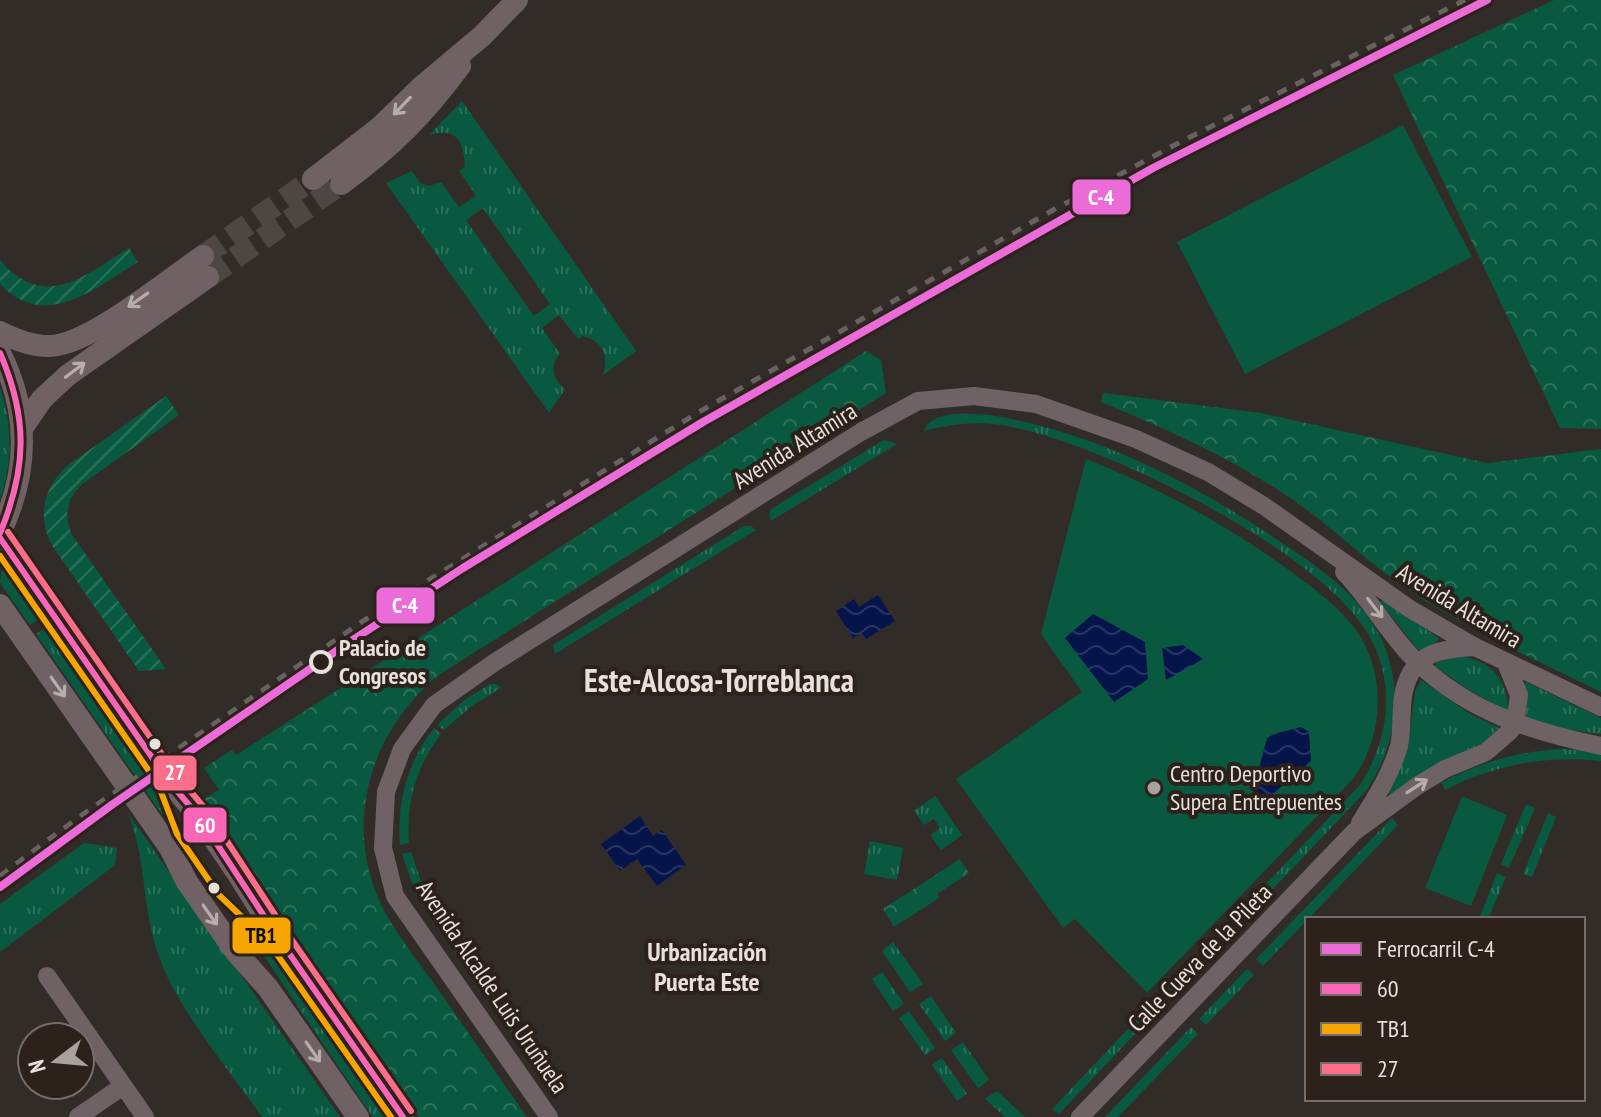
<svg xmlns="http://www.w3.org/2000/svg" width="1601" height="1117" font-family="'PT Sans Narrow',sans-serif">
  <defs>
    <pattern id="grass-tufts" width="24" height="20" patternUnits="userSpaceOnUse" patternTransform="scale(2)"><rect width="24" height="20" fill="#085940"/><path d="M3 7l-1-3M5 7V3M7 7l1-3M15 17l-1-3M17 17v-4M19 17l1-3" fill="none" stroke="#2c715b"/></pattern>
    <pattern id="park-crowns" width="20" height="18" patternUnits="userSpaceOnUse" patternTransform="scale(2)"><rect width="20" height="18" fill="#085940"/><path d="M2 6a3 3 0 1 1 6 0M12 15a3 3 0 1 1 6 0" fill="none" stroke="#2c715b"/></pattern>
    <pattern id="garden-furrows" width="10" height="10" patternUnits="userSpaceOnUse" patternTransform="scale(2)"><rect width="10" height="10" fill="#085940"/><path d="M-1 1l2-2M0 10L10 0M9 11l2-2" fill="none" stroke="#2c715b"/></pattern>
    <pattern id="water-waves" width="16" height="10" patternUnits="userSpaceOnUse" patternTransform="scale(2)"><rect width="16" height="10" fill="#05144b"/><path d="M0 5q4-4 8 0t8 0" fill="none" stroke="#293664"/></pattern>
  </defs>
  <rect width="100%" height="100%" fill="#322c28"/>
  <g fill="url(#grass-tufts)" fill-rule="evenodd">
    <path d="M462,101L636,351L603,375C609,356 603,341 583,336L578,339L559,315L542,328L560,354C549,365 553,380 565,389L549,413L386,183L412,171L420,183L429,186L441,182L459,207L476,196L459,171L465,167C464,141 457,127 429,135ZM483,208L550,304L534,316L466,220Z"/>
    <path d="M0,388C13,426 12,463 0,501Z"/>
    <path d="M990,415C1095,432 1192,482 1279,541C1312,563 1349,587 1371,621C1406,673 1401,742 1365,792L1059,1114L1052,1109L1360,785C1388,741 1396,689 1372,641C1329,553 1097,440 1002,425C975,421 950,424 924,431C932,409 971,414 990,415Z"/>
    <polygon points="884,440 897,444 771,521 769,514 771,509"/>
    <polygon points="744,526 751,526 756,530 555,654 553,645"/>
    <polygon points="2,567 39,619 30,625 0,583"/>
    <polygon points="1383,600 1439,638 1438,641 1419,651 1380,602"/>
    <polygon points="45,628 132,753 168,811 213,876 211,878 156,806 36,634"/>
    <path d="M1460,656C1490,661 1507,678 1508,709L1505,710L1464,687L1435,666V663Z"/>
    <polygon points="1421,680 1470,714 1499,728 1485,742 1391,795 1388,793 1408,747 1415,692"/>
    <polygon points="1526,682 1601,718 1601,734 1557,728 1525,719 1527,698 1524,684"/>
    <polygon points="490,684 496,684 501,688 473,705 444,730 437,725 463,701"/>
    <path d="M434,728L441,734C416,767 406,802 409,843L400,845C397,801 407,763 434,728Z"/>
    <path d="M1564,749L1601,752V761C1546,755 1494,765 1445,790L1441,783C1480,762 1519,751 1564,749Z"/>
    <polygon points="935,796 962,835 941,850 930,835 940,828 934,819 924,825 914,811"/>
    <polygon points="1526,804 1535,808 1509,868 1501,864"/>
    <path d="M128,813L340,1117H262C230,1071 177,1008 159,957C142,911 147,861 128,813Z"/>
    <polygon points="1548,813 1556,817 1532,877 1523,874"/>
    <polygon points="1392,818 1398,825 1263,966 1256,959"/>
    <polygon points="870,841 903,848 897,880 864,874"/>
    <polygon points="84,843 117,848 115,865 0,952 0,904"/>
    <polygon points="411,852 424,890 477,967 469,973 416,894 402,854"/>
    <polygon points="1497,873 1506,877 1488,919 1479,919"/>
    <path d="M223,890L279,964L386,1117H373C321,1043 272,966 221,892Z"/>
    <polygon points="893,942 923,984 910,992 882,951"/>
    <polygon points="1247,969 1254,975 1206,1025 1199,1019"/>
    <polygon points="480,972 521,1030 514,1036 472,977"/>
    <polygon points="882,972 904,1004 893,1011 872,979"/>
    <polygon points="931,996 956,1033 945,1041 919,1004"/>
    <polygon points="909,1011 935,1048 925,1055 899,1018"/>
    <polygon points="1191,1027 1198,1034 1118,1117 1105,1117"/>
    <polygon points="523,1035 556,1081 549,1086 516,1040"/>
    <polygon points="963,1042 989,1080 978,1088 951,1050"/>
    <polygon points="942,1058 967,1094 957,1101 932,1065"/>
    <polygon points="997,1091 1025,1117 1005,1117 985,1099"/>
  </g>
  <g fill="url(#park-crowns)">
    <polygon points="1554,0 1601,0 1601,429 1560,428 1393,75"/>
    <path d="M866,351L881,360L886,393L440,674C377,725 346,808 374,887C386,922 411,951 432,981C464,1026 495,1072 527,1117H419L199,802L219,790L204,768L232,750L236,755Z"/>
    <path d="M1103,393L1261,413L1487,463L1601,449V692C1536,660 1473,632 1412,592C1371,566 1336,530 1296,502C1236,460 1169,430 1101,402Z"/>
    <polygon points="960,859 969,873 937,894 939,898 894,927 883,909"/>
  </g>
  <g fill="url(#garden-furrows)">
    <path d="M129,248L138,262C95,288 45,332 0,284V260C44,312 84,276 129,248Z"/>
    <path d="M166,396L179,415L81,485C66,501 64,515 72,535L166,669L139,671L51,544C37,514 44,487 68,465Z"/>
  </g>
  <g fill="#085940">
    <polygon points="1403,125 1472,257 1245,374 1177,242"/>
    <path d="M1086,459C1160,488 1230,527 1293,573C1316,590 1339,607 1356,630C1387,674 1384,736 1353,779L1147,993L1075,919L1063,928L956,779L1082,692L1041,634Z"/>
    <polygon points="1462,796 1507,815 1471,906 1425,888"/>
  </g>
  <g fill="url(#water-waves)">
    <polygon points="878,595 895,621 866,639 862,633 853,638 836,611 854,599 859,607"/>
    <polygon points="1093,614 1145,642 1148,679 1114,702 1065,638"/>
    <polygon points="1183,645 1203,659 1166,680 1162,648"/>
    <polygon points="1301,727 1309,732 1311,761 1267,799 1258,800 1253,791 1267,738 1274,734"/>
    <polygon points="640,816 653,836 662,830 686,865 657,886 637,859 620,871 601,844"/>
  </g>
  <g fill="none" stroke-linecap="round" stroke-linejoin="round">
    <g stroke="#4d4743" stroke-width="22" stroke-dasharray="22 11" stroke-linecap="butt">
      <polyline points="203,256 313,179"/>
      <polyline points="208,277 341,184"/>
    </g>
    <g stroke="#6f6264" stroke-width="18">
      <path d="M1344,572C1371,600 1391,638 1418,663C1469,712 1533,732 1601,746"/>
      <path d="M1360,823C1375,799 1391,774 1399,746C1403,728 1400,709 1404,691C1413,652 1440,649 1475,647"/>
      <polyline points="47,976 145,1117"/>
      <polyline points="78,1117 123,1086"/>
      <polyline points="549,1117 395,896 383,848 386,792 402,749 434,705 495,662 861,432 918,401 974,396 1036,404 1136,439 1208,472 1264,506 1410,609 1475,647 1601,707"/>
      <polyline points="1080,1117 1354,832 1417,786 1445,769 1486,752 1509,732 1515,725 1519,695 1506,663"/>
    </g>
    <g stroke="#706264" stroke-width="22">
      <polyline points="313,179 379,128 420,88 482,36 517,0"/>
      <path d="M341,184C392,147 422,117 460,66"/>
      <path d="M0,332C14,339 32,346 48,346C86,348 169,279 203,256"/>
      <path d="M0,353C30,413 28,474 0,533"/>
      <polyline points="23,427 42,399 68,375 208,277"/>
      <polyline points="0,538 167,779 200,818 236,871 277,936 403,1117"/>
      <polyline points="0,605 170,848 187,882 235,951 268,988 358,1117"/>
    </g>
    <polyline stroke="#696160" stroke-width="5" stroke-dasharray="10 10" stroke-linecap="butt" points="0,876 79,817 363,621 697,413 1055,209 1184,140 1465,0"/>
    <defs>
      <g id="bus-1">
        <path d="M0,353C28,418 27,468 0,533"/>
        <polyline points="0,538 167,779 200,818 277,936 403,1117"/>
      </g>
      <polyline id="bus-2" points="0,556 158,784 177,834 219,895 269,943 391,1117"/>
      <polyline id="bus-3" points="8,532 175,773 208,812 285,930 411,1111"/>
    </defs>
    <use href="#bus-1" stroke="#2c211b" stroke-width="12"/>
    <use href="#bus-2" stroke="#2c211b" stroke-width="12"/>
    <use href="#bus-3" stroke="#2c211b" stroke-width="12"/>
    <use href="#bus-1" stroke="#fa66b7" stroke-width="6"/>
    <use href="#bus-2" stroke="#f7a600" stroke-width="6"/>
    <use href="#bus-3" stroke="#fb6d88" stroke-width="6"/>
    <defs>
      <polyline id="rail-1" points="0,887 113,804 345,645 463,568 703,422 1153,168 1487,0"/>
    </defs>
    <use href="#rail-1" stroke="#2c211b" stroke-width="14"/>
    <use href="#rail-1" stroke="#eb6cd9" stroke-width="8"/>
  </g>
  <defs><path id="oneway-shaft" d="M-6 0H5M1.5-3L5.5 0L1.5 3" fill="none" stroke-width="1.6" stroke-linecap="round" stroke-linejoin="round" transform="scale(2)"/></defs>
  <g stroke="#b7aeab">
    <use href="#oneway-shaft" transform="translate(402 106) rotate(134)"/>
    <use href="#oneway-shaft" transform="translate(138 300) rotate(145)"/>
    <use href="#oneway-shaft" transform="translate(75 370) rotate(-37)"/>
    <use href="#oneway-shaft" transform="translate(1375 608) rotate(52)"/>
    <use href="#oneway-shaft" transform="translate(58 687) rotate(55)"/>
    <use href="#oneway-shaft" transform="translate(1417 786) rotate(-33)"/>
    <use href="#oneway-shaft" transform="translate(210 915) rotate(55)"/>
    <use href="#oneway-shaft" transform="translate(313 1052) rotate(55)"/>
  </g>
  <circle fill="#2c211b" stroke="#e7e0db" stroke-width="4" cx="321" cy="662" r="10"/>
  <g fill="#e7e0db" stroke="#2c211b" stroke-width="3">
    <circle cx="155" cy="744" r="7"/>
    <circle cx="214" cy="888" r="7"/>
  </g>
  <circle fill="#a8a19c" stroke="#2c211b" stroke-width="3" cx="1154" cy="788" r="8"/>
  <g text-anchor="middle" stroke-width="8" stroke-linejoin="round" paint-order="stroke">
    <g font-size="24" fill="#e7e0db" stroke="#2c211b">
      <text transform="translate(795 446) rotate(-32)" y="8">Avenida Altamira</text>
      <text transform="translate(1459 606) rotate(31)" y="8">Avenida Altamira</text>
      <text transform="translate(1200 958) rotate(-46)" y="8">Calle Cueva de la Pileta</text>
      <text transform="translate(492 987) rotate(56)" y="8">Avenida Alcalde Luis Uruñuela</text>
    </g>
    <g font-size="24" font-weight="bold" fill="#e7e0db" stroke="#2c211b" text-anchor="start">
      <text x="339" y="656">Palacio de<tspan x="339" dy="28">Congresos</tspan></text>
    </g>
    <g font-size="24" fill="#e7e0db" stroke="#2c211b" text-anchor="start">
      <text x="1170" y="782">Centro Deportivo<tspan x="1170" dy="28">Supera Entrepuentes</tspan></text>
    </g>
    <g font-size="26" font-weight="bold" fill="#e7e0db" stroke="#2c211b">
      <text x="707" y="961">Urbanización<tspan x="707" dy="30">Puerta Este</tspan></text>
    </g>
    <g font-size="32" font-weight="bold" fill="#e7e0db" stroke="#2c211b">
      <text x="719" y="692">Este-Alcosa-Torreblanca</text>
    </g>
  </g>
  <g stroke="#2c211b" stroke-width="3">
    <rect x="1071" y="178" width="61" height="38" rx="8" fill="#eb6cd9"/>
    <rect x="375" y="586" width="61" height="39" rx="8" fill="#eb6cd9"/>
    <rect x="152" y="754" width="46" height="38" rx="8" fill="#fb6d88"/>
    <rect x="182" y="806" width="46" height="38" rx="8" fill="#fa66b7"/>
    <rect x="231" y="916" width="61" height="39" rx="8" fill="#f7a600"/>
  </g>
  <g font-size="22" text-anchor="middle" font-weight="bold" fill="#fff">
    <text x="1101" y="205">C-4</text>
    <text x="405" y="613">C-4</text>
    <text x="175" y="780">27</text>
    <text x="205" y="833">60</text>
  </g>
  <g font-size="22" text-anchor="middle" font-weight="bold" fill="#111">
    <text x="261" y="943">TB1</text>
  </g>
  <rect x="1305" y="917" width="280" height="184" fill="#2c211b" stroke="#776d68" stroke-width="2"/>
  <rect x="1321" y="943" width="40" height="12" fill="#eb6cd9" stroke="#776d68" stroke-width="2"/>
  <text x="1377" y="957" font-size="24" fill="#e7e0db">Ferrocarril C-4</text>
  <rect x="1321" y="983" width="40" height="12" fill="#fa66b7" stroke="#776d68" stroke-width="2"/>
  <text x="1377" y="997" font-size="24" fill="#e7e0db">60</text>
  <rect x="1321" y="1023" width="40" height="12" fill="#f7a600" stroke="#776d68" stroke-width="2"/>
  <text x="1377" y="1037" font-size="24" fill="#e7e0db">TB1</text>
  <rect x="1321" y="1063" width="40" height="12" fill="#fb6d88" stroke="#776d68" stroke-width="2"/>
  <text x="1377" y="1077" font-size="24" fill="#e7e0db">27</text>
  <g transform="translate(56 1061) rotate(254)"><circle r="38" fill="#2c211b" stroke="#776d68" stroke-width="2"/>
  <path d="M0-6L14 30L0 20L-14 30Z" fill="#a8a19c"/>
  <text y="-12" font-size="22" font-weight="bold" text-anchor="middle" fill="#e7e0db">N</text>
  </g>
</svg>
